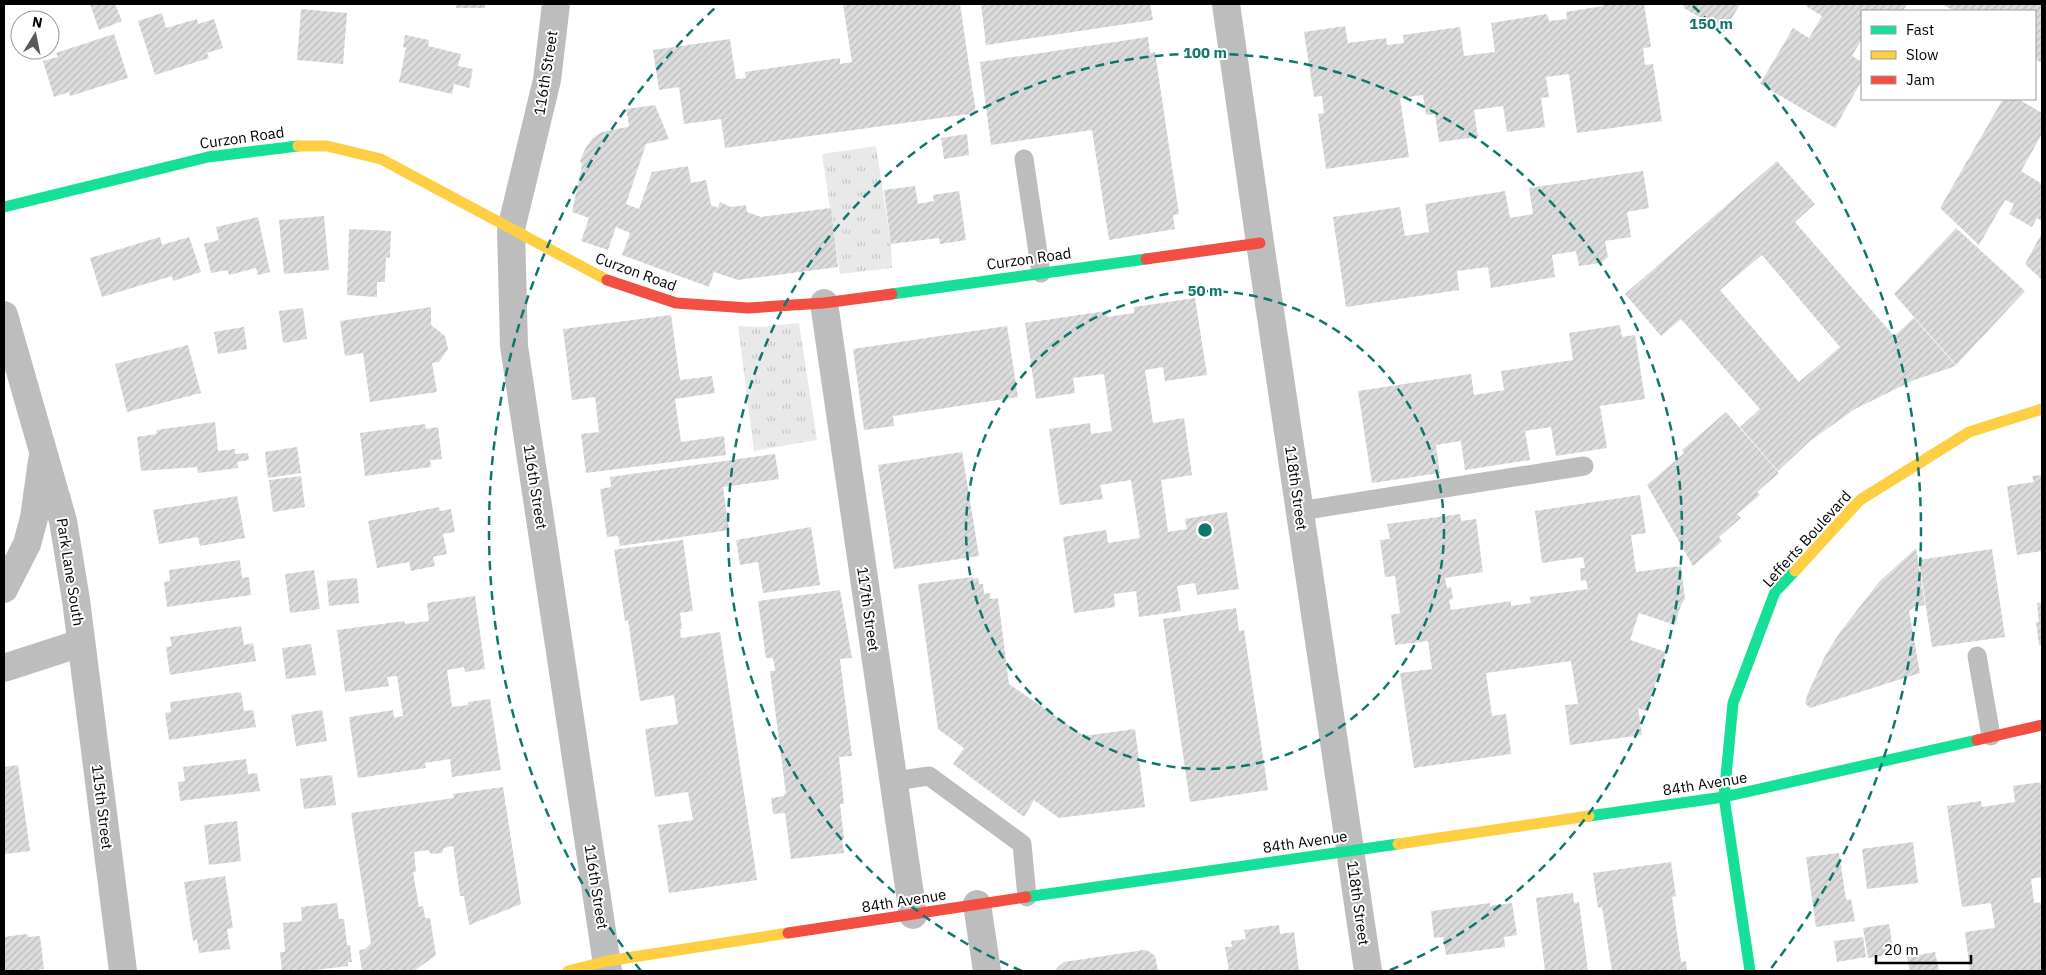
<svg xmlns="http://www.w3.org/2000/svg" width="2046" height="975" font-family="'IBM Plex Sans',sans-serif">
  <defs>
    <pattern id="grass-tufts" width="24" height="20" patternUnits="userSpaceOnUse" patternTransform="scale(1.25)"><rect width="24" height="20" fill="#e9e9e9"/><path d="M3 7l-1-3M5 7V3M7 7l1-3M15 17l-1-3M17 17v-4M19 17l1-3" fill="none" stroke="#c6c6c6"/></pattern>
    <pattern id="building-hatch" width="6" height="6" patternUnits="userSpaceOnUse" patternTransform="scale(1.25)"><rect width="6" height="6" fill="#dcdcdc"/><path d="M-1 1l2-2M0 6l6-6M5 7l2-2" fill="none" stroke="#bbb"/></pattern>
  </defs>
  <rect width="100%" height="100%" fill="#fff"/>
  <g fill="url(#grass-tufts)">
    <polygon points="876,146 891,244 892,268 840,274 822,154"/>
    <polygon points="799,323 817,440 754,451 738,326 762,327"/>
  </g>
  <g fill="url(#building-hatch)" fill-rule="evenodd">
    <polygon points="90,4 115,4 122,21 99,30"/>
    <rect x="456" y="4" width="29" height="4"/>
    <polygon points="843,4 960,4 976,113 725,148 721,119 684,124 679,87 659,90 653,50 730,39 736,79 746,78 745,72 840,58 840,64 852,62"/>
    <polygon points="981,4 1150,4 1153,20 986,45"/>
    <polygon points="1603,4 1644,4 1651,47 1643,48 1645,65 1653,64 1662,121 1577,133 1569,74 1546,77 1549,97 1541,98 1545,127 1507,132 1503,106 1474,110 1478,137 1439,142 1435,114 1426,115 1423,95 1400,98 1409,157 1326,169 1318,114 1324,113 1322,96 1314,97 1304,32 1345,26 1348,43 1386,38 1387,45 1404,43 1403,35 1460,27 1464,56 1495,52 1491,23 1547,14 1549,21 1567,19 1566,12 1603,6"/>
    <polygon points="1683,4 1740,4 1724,32 1684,8"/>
    <polygon points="1807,4 1907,4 1903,11 1862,11 1862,39 1852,56 1862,62 1862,80 1835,128 1760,84 1793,28 1809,38 1822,16 1806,6"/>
    <polygon points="1945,4 2042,4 2042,63 2035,59 2035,11 1954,11 1944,5"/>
    <polygon points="301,9 347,13 343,64 297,60"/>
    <polygon points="162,13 166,28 197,19 198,24 214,19 223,48 207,53 209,58 155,75 138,21"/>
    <polygon points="114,34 128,78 70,96 69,92 54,97 43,61 58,57 56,53"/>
    <polygon points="405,35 429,40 428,46 461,54 458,66 473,69 469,88 454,84 452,94 399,82 406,48 403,47"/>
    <polygon points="1148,37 1150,53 1155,52 1179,214 1173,215 1175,229 1109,240 1092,130 991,145 980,62"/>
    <polygon points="2003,99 2018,99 2042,113 2042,134 2021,171 2042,184 2042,221 2037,218 2032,227 2009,214 2014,204 2005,200 1979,245 1940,208"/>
    <polygon points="655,105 669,139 646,144 626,204 639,209 652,172 688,166 691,183 706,180 711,205 718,208 720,202 731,207 746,205 747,212 761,217 831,208 838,267 738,280 714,272 709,287 622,255 630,233 616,227 608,250 581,241 589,218 572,212 582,165 580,161 586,147 593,138 602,132 627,127 629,125 626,109"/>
    <polygon points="967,134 969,155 944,159 941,138"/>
    <path d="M1777,161L1815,204L1795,222L1894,336L1914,318L1956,366L1914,380L1855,409L1810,441L1778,471L1740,427L1760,409L1681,319L1661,336L1625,294ZM1762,255L1840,347L1799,382L1720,290Z"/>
    <polygon points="1643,171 1649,208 1627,212 1631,237 1605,241 1608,257 1601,263 1579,266 1576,251 1552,255 1555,277 1491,288 1488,267 1457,271 1459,290 1346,307 1333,217 1400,207 1405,236 1429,232 1425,204 1505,191 1510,218 1533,214 1529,188"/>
    <polygon points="915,186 918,204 934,201 933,195 959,191 966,240 940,244 939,238 891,244 884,190"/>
    <polygon points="324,216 329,270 284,274 279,220"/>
    <polygon points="258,217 270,272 258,275 256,268 229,275 227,270 211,273 204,244 219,240 216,227"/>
    <polygon points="1956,228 2025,291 1956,365 1894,294"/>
    <polygon points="349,229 391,231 390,258 386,257 385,282 377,282 377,297 347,295"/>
    <polygon points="2042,233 2042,280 2025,264"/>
    <polygon points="160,237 162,245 189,237 201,272 173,281 172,276 102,297 90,258"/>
    <polygon points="1195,298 1207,375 1165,381 1163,367 1145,370 1153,423 1184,418 1192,475 1161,480 1168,532 1187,529 1185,519 1227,512 1239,589 1197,595 1195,583 1177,586 1181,611 1139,617 1136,591 1114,594 1115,607 1074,613 1063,537 1106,530 1108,543 1140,538 1131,480 1100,485 1103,499 1060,505 1049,429 1090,423 1091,434 1112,431 1104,374 1073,378 1075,393 1036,399 1025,323 1106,311 1107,317 1134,313 1134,307"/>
    <polygon points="431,307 431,325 445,336 448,349 439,362 432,363 437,392 370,402 363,353 345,356 340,321"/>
    <polygon points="303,308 307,339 283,343 279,311"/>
    <polygon points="671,315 680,380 712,376 715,393 675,399 681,442 724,436 726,455 586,473 581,434 599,432 595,397 572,400 563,329"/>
    <polygon points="1620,325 1622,337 1635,335 1645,399 1600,406 1607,448 1556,456 1551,427 1525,431 1530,460 1465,470 1461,441 1436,445 1440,473 1372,483 1358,391 1471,374 1474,395 1504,390 1501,371 1573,360 1569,333"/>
    <polygon points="1007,326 1018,397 893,416 894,426 864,430 853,349"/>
    <polygon points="244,327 247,349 218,354 214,332"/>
    <polygon points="188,345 201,393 127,412 115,364"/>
    <polygon points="1726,412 1779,473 1757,492 1760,495 1737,514 1741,518 1719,537 1722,541 1693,566 1647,485 1684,453 1682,450"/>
    <polygon points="215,422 218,451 235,449 235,454 248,453 249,460 237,462 238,468 198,473 197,467 141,471 137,437 157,434 156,430"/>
    <polygon points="425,424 426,429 438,427 442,459 430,460 431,467 365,476 360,433"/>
    <polygon points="297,447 301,473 268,478 265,452"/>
    <polygon points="962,452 979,556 894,569 878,465"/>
    <polygon points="775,454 779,479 723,487 729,530 620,546 618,536 607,537 600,489 611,487 610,477"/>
    <polygon points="2042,475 2042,551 2017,555 2007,486 2034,482 2032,476"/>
    <polygon points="301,476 305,507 273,512 269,480"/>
    <polygon points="1640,495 1646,533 1631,535 1636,572 1681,566 1685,599 1681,605 1675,625 1639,613 1630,640 1666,652 1646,711 1638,708 1642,735 1570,745 1565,705 1578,704 1571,661 1486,673 1492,716 1506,714 1511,754 1414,768 1400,673 1432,669 1428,641 1395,645 1391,615 1400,613 1395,576 1385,577 1380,540 1390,539 1387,524 1460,514 1461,521 1476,519 1483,572 1445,578 1447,588 1451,587 1453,599 1449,600 1451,610 1511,601 1511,606 1531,603 1530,597 1588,589 1586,580 1581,581 1580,568 1585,568 1583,557 1542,563 1535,511"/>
    <polygon points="237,496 245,538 200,546 198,537 159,544 153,510"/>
    <polygon points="439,507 440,511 451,509 455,532 443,534 447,554 433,557 435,566 411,571 409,562 377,568 368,521"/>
    <polygon points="811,527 820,585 763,593 758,562 740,565 736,540"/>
    <polygon points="683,540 693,611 680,613 682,629 680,629 681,638 720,632 757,880 669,893 658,825 693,820 688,792 655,797 645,729 678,724 674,695 640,701 628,620 625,621 614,550"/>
    <polygon points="1916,548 1925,605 1914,607 1909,611 1920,673 1810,708 1805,703 1808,693 1825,656 1840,632 1879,582"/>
    <polygon points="1992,549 2005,637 1932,647 1919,560"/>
    <polygon points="240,560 242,578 249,577 251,595 167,607 164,582 170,581 169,570"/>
    <polygon points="314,570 320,609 290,613 285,574"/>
    <polygon points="973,577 973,579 978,578 979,584 983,584 984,594 990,593 990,599 998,598 1009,684 1084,736 1135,729 1145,807 1059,818 1034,800 1024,817 953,764 964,748 938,729 918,584"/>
    <polygon points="357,578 359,603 329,606 327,581"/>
    <polygon points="840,590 852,658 840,659 852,756 839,757 844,804 840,804 844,838 842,838 844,853 791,859 785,813 773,814 771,798 784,796 784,794 786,794 770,671 775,671 773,658 766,658 758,601"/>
    <polygon points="475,596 485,669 465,672 464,667 447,670 452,707 468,705 468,702 490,699 501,770 452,777 450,759 425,763 426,768 358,778 349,717 393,710 394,718 403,716 397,676 387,677 389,686 345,692 337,630 404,621 405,624 429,621 427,603"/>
    <polygon points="2042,602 2042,644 2039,645 2036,622 2039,622 2037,603"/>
    <polygon points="1236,608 1239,631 1244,630 1268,790 1190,802 1163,619"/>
    <polygon points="241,626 244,645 253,643 256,661 170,675 166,647 172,646 170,637"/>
    <polygon points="311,644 316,675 286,679 282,648"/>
    <polygon points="241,692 244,711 253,710 256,727 169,740 165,713 171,712 170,702"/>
    <polygon points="322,710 327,741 296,746 291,715"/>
    <polygon points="246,759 248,774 257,773 260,791 180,801 178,782 185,781 183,767"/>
    <polygon points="18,765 30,851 4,854 4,767"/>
    <polygon points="332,775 336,805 304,809 300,779"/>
    <polygon points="2042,782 2042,877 2031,879 2034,903 2042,902 2042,971 1970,971 1965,932 1995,928 1991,903 1962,907 1947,806 1981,801 1982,807 2015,802 2013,786"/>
    <polygon points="503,787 521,904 469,925 464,896 460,896 453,846 444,848 442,853 431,854 428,850 414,852 416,872 413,872 419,907 423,906 425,918 430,918 436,955 414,971 362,971 359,950 365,949 371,943 351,813 454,798 453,794"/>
    <polygon points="237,821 241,861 209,865 204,825"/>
    <polygon points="1913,842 1918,883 1867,889 1862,849"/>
    <polygon points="1839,853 1846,900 1851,899 1855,921 1816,927 1806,857"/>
    <polygon points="1671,862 1676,896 1672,897 1681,962 1686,961 1687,971 1612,971 1602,907 1598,908 1593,873"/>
    <polygon points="225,876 233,928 227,929 230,949 199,953 197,940 193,941 184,882"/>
    <polygon points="1573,893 1574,903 1579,902 1588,971 1545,971 1536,898"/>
    <polygon points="337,903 339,919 344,919 347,945 350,945 352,962 348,962 348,966 307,971 282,971 280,952 285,952 283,923 302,921 301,907"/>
    <polygon points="1490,903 1490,906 1512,903 1517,935 1504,937 1505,947 1446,955 1443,937 1434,938 1431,911"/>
    <polygon points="1889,924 1894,954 1868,958 1863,928"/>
    <polygon points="1279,925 1280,934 1294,932 1299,971 1229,971 1225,947 1232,947 1231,941 1246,939 1244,930"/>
    <polygon points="27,934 28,937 40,936 44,969 32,971 4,971 4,937"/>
    <polygon points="1863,937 1866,957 1837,962 1834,941"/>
    <polygon points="1144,950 1148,951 1155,956 1158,971 1055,971 1058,967 1064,962"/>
    <polygon points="1935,952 1939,970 1910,971 1907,957"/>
  </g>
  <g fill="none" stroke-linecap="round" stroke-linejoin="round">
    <g stroke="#bdbdbd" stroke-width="19">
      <polyline points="1024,159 1041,273"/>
      <polyline points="1300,511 1584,466"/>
      <polyline points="1977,656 1991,736"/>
      <polyline points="894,781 929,776 1022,844 1027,897"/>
    </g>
    <g stroke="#bdbdbd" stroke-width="28">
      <polyline points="556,4 547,80 511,229 514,346 608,971"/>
      <polyline points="1226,4 1260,243 1368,971"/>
      <polyline points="824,303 913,915"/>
      <polyline points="4,315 63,521 76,600 123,971"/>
      <polyline points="4,589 27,544 34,518 42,461"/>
      <polyline points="4,668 81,643"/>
      <polyline points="977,904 987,971"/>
    </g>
    <g stroke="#16e098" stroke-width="11">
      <polyline points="4,207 208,157 298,146"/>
      <polyline points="892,294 1146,259"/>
      <polyline points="1589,816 1724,797 1977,740"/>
      <polyline points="1026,897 1398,844"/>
      <polyline points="1750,971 1724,797 1733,703 1775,592 1795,571"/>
    </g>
    <g stroke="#ffcf43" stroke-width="11">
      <polyline points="298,146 327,146 381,159 607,280"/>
      <polyline points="1795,571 1860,500 1969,432 2042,409"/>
      <polyline points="1398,844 1589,816"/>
      <polyline points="568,971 607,961 788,933"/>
    </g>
    <g stroke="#f24e42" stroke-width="11">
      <polyline points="1146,259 1260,243"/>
      <polyline points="607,280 676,303 748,308 824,303 892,294"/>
      <polyline points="1977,740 2042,725"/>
      <polyline points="788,933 1026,897"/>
    </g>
  </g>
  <g fill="none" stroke="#0f766e" stroke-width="2.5" stroke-dasharray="9 6">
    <circle cx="1205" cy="530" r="239"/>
    <path d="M1022 971A477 477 0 1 1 1388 971"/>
    <path d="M641 971A716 716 0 0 1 717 6M1693 6A716 716 0 0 1 1769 971"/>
  </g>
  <g text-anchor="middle" stroke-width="4" stroke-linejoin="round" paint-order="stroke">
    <g font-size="15" fill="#000" stroke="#fff">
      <text transform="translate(546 73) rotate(-81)" y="5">116th Street</text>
      <text transform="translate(242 138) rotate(-8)" y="5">Curzon Road</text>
      <text transform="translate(1029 259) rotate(-8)" y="5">Curzon Road</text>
      <text transform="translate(636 272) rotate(20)" y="5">Curzon Road</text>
      <text transform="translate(535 487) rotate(81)" y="5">116th Street</text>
      <text transform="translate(1296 488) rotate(82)" y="5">118th Street</text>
      <text transform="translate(1807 539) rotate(-48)" y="5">Lefferts Boulevard</text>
      <text transform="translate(70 572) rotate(81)" y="5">Park Lane South</text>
      <text transform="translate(868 609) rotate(82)" y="5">117th Street</text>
      <text transform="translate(1705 784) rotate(-9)" y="5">84th Avenue</text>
      <text transform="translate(102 807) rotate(83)" y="5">115th Street</text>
      <text transform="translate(1305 842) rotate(-8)" y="5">84th Avenue</text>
      <text transform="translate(596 887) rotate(81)" y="5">116th Street</text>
      <text transform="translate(904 901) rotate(-9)" y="5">84th Avenue</text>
      <text transform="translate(1358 903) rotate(82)" y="5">118th Street</text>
    </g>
  </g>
  <circle cx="1205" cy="530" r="8" fill="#0f766e" stroke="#fff" stroke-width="2.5"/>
  <g font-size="15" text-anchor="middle" font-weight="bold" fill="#0f766e" stroke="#fff" stroke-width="4" stroke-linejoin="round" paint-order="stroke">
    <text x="1711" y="29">150 m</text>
    <text x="1205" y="58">100 m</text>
    <text x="1205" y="296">50 m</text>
  </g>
  <rect width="2046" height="975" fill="none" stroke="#000000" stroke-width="10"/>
  <rect x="1861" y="10" width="175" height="90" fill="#ffffff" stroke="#999999"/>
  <rect x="1871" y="26" width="25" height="8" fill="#16e098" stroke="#999999"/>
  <text x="1906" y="35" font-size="15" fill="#000000">Fast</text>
  <rect x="1871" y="51" width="25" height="8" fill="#ffcf43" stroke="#999999"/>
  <text x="1906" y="60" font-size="15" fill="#000000">Slow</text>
  <rect x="1871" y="76" width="25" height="8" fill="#f24e42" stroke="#999999"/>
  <text x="1906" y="85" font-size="15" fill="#000000">Jam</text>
  <g transform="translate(35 35) rotate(10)"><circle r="24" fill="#ffffff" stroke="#999999"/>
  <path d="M0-4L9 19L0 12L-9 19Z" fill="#595959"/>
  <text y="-8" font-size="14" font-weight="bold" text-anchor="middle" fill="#000000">N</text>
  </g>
  <path d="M1876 955v8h95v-8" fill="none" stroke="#000000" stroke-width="2.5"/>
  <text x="1884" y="955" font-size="15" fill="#000000" stroke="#ffffff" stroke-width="4" paint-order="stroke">20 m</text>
</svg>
